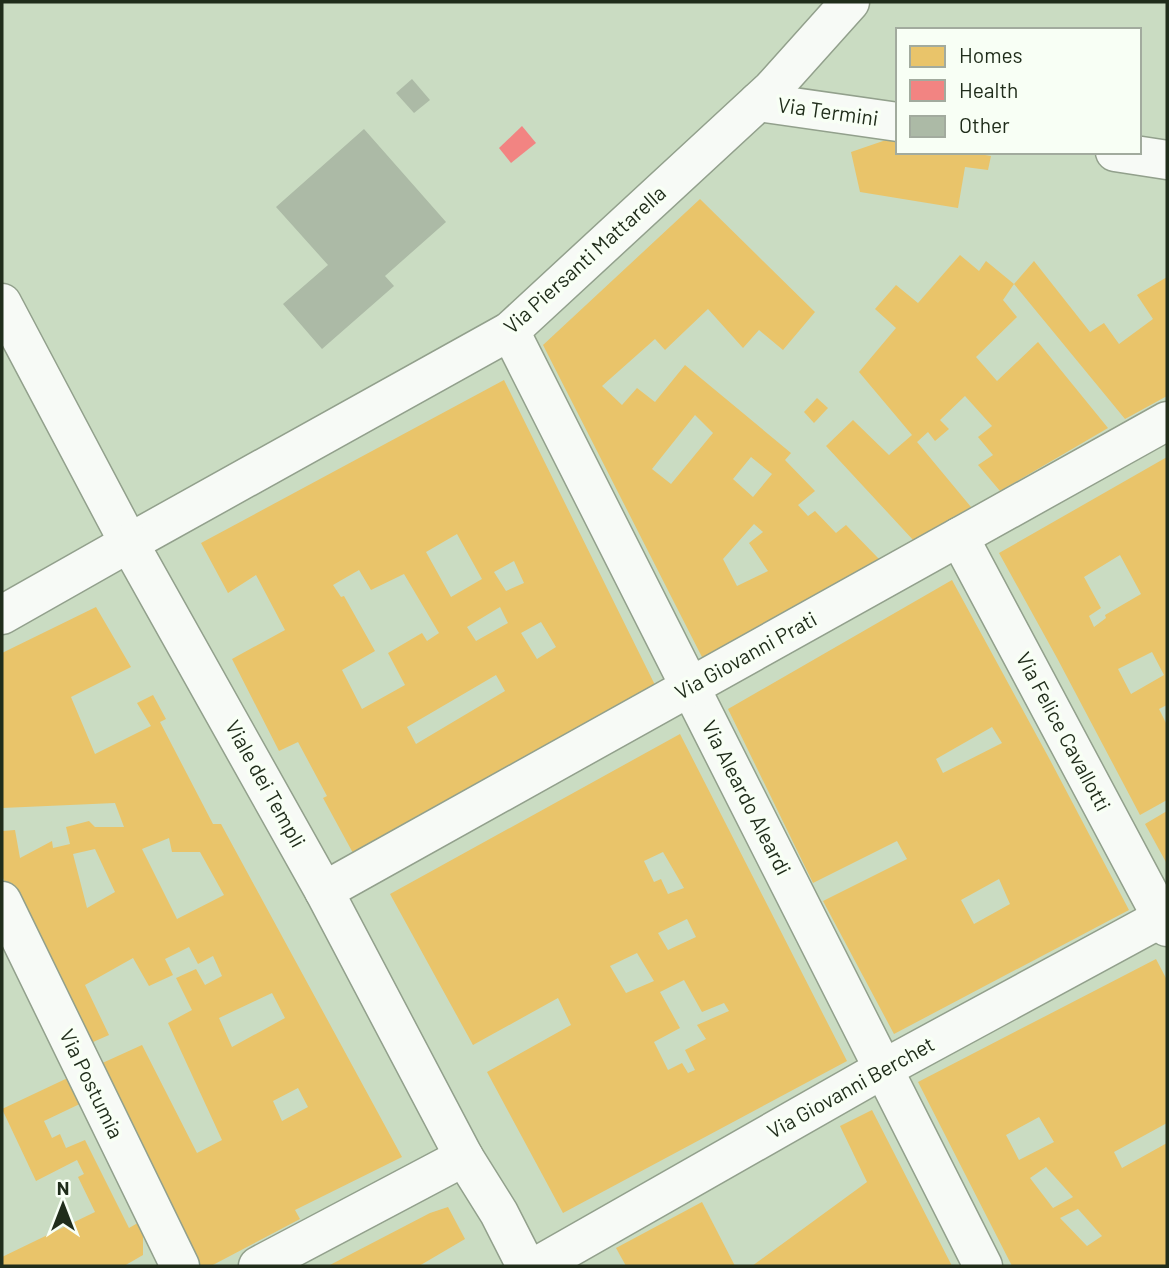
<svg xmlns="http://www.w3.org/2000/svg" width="1169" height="1268" font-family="Barlow,sans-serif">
  <rect width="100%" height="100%" fill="#cadcc2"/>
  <g fill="#e9c46a" fill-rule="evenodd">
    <polygon points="886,140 898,142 898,152 968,152 991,156 988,170 965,167 958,208 860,192 851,152"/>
    <path d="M700,199L815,312L783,350L759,330L743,348L708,309L665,350L655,339L602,386L622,405L637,388L655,402L685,365L791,453L785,460L815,491L798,505L808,516L815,511L836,533L846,525L879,559L703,659L543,345ZM695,415L713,433L671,484L652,469ZM751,457L772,474L753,497L733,479ZM754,524L763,532L749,543L768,571L737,586L723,559Z"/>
    <polygon points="960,255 979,271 986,261 1014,284 1003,300 1017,317 976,357 997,381 1038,342 1108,428 1000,491 978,465 993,455 978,437 992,426 965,396 940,420 949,429 935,441 928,432 917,442 971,507 914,541 826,446 853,420 889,455 912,435 859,372 896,328 875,309 896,285 918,303"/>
    <polygon points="1034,261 1090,332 1104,323 1119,344 1153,319 1137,295 1167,277 1167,396 1125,419 1014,284"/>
    <path d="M504,380L656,687L353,853L323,798L327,796L298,742L279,751L232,659L285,630L256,575L228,593L201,543ZM457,534L482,579L451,597L426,552ZM514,561L524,583L506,591L494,572ZM359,570L371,590L404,574L439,633L427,641L422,633L388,653L405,685L362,709L342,670L375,651L344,596L341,597L333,585ZM500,607L508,623L476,641L467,627ZM541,622L556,647L537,659L521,633ZM496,675L505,691L416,744L407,727Z"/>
    <polygon points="817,398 828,408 814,423 804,412"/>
    <path d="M1167,457V705L1159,709L1167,725V800L1140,815L1057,658L999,553ZM1120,555L1141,594L1105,615L1106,618L1094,627L1089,616L1101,608L1084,577ZM1152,652L1164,675L1131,694L1118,669Z"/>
    <path d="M952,580L1050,760L1129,910L894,1034L823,901L907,859L897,841L813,883L728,709ZM992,727L1002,743L943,773L936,759ZM999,879L1010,904L974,924L961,900Z"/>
    <path d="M96,607L131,667L71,697L95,754L151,726L137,703L153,695L166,719L160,722L213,824H221L402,1157L295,1210L300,1219L211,1266H197L98,1065L142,1045L197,1153L222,1140L168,1023L192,1010L176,978L196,969L205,985L222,976L213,956L198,964L189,947L165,959L173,975L149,986L133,958L85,985L109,1035L84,1046L2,876V831L15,830L20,858L52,841L53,848L70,844L66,827L89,821L95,827H124L115,803L2,808V653ZM169,838L172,852H200L224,895L177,919L142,849ZM95,849L115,892L87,908L73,854ZM272,993L285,1018L232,1047L219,1018ZM298,1088L308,1107L282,1121L273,1101Z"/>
    <path d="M680,734L847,1061L563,1213L487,1072L571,1025L558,998L473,1045L390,894ZM663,852L684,888L668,894L661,879L654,882L644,861ZM687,919L696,937L668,950L658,933ZM637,953L654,981L626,993L610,966ZM684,980L702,1012L724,1003L729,1011L697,1025L706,1039L685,1050L695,1070L688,1073L682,1063L668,1070L654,1042L680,1028L660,992Z"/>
    <polygon points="1167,811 1167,864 1145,824"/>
    <path d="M1156,959L1167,980V1123L1114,1152L1122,1168L1167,1143V1266H1012L918,1082ZM1039,1117L1054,1142L1019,1160L1006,1135ZM1046,1167L1073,1197L1053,1208L1030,1178ZM1078,1209L1102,1236L1087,1246L1060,1218Z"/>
    <polygon points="74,1075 86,1101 44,1121 52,1138 60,1134 66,1148 85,1140 129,1228 143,1220 143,1255 124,1266 2,1266 2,1257 95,1212 78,1177 84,1174 77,1160 36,1181 2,1109"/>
    <polygon points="872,1110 952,1266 752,1266 867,1182 840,1126"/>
    <polygon points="702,1202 735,1266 626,1266 616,1248"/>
    <polygon points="448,1207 465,1239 419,1266 328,1266 430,1213"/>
  </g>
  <polygon fill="#f28482" points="522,126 536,143 511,163 499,148"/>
  <g fill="#acbaa6">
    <polygon points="412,79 430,100 414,113 396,93"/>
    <polygon points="364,129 446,222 385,276 394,286 322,349 283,304 328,265 276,207"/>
  </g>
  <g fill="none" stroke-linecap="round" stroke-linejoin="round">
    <defs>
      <g id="minor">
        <polyline points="758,102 898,122"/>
        <polyline points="1115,152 1167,160"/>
        <polyline points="510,331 983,1266"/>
        <polyline points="959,537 1167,927"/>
        <polyline points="324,891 1167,421"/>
        <polyline points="2,901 180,1266"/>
        <polyline points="258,1266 464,1157"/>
        <polyline points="537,1266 883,1069 1167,915"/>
      </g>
      <polyline id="tertiary" points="129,543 510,331 772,89 850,2"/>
      <g id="secondary">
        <polyline points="2,303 129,543 324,891 464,1157 499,1213 526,1266"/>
        <polyline points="2,615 129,543"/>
      </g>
    </defs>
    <use href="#minor" stroke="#92a08c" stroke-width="41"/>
    <use href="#tertiary" stroke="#92a08c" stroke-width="41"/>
    <use href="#secondary" stroke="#92a08c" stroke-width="41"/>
    <use href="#minor" stroke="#f7faf6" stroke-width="38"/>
    <use href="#tertiary" stroke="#f7faf6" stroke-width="38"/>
    <use href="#secondary" stroke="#f7faf6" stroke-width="38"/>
  </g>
  <g text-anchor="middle" stroke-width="7" stroke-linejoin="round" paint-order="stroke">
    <g font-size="21" fill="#202d1b" stroke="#f8fff5">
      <text transform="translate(828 112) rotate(8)" y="7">Via Termini</text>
      <text transform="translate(585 260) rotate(-42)" y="7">Via Piersanti Mattarella</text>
      <text transform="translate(746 656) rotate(-29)" y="7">Via Giovanni Prati</text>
      <text transform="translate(1063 732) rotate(62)" y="7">Via Felice Cavallotti</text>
      <text transform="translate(265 784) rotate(61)" y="7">Viale dei Templi</text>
      <text transform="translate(746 798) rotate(63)" y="7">Via Aleardo Aleardi</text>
      <text transform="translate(91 1084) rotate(64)" y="7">Via Postumia</text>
      <text transform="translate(851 1088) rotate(-29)" y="7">Via Giovanni Berchet</text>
    </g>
  </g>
  <rect width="1169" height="1268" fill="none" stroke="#202d1b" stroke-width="7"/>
  <rect x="896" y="28" width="245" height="126" fill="#f8fff5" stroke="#a2ab9e" stroke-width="2"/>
  <rect x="910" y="46" width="35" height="21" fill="#e9c46a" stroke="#a2ab9e" stroke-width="2"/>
  <text x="959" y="63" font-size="21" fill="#202d1b">Homes</text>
  <rect x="910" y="80" width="35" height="21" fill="#f28482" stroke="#a2ab9e" stroke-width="2"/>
  <text x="959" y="98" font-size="21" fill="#202d1b">Health</text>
  <rect x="910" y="116" width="35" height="21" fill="#acbaa6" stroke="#a2ab9e" stroke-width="2"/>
  <text x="959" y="133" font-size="21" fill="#202d1b">Other</text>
  <g transform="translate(63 1205)" stroke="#f8fff5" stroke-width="5" paint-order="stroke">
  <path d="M0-5L12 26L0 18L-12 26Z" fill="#202d1b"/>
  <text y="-10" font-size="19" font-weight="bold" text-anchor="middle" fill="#202d1b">N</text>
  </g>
</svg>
